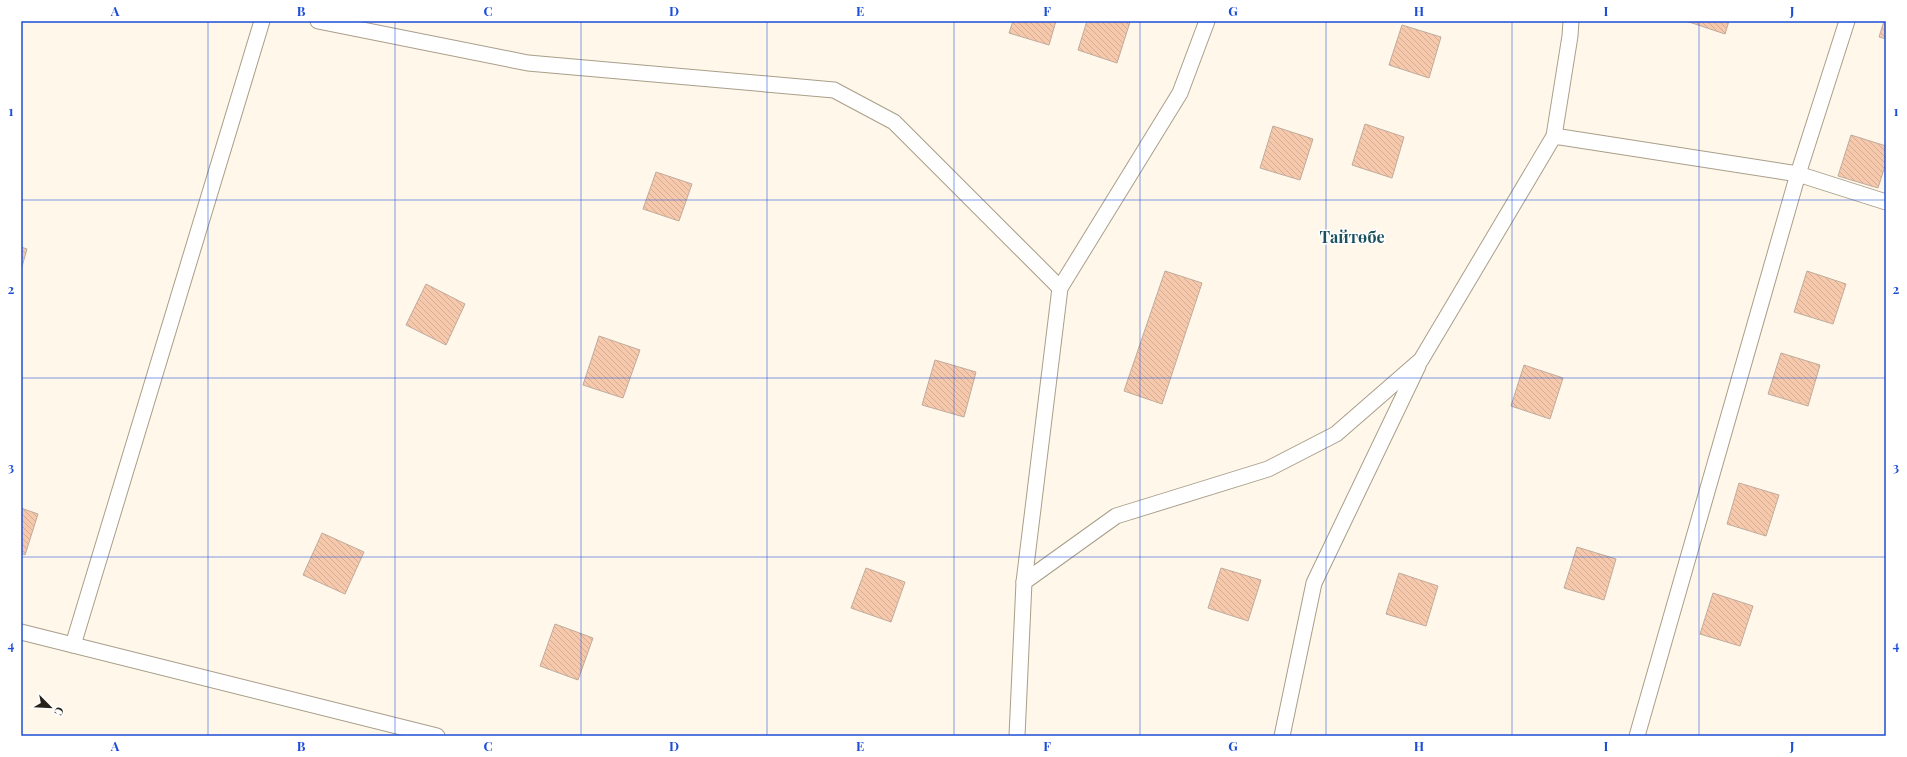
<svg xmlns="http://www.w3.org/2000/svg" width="1907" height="757" font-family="'Playfair Display',serif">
  <defs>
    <pattern id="building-back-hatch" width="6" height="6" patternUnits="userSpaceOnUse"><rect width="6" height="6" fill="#f6c9ac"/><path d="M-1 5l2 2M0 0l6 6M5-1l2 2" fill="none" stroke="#d3ac93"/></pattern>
  </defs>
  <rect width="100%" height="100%" fill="#fef7ea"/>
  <g fill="url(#building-back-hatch)" stroke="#c0ab9c">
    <polygon points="1013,21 1056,21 1049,45 1009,33"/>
    <polygon points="1087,21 1130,22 1117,63 1078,50"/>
    <polygon points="1686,21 1729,21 1725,34"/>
    <polygon points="1884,21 1886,21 1886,39 1879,37"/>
    <polygon points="1402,25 1441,37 1429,78 1389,65"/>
    <polygon points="1365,124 1404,137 1392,178 1352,165"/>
    <polygon points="1273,126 1313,139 1300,180 1260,168"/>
    <polygon points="1851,135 1886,146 1886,163 1878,188 1838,176"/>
    <polygon points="656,172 692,184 679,221 643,209"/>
    <polygon points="21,247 27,249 21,270"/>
    <polygon points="1165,271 1202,283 1162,404 1124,391"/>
    <polygon points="1807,271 1846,284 1833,324 1794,312"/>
    <polygon points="426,284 465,304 446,345 406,325"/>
    <polygon points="599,336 640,350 623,398 583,385"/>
    <polygon points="1781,353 1820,365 1808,406 1768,394"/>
    <polygon points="935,360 976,372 964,417 922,405"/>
    <polygon points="1524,365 1563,378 1550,419 1511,406"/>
    <polygon points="1739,483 1779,495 1766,536 1727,524"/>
    <polygon points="21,508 38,514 25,555 21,553"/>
    <polygon points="322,533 364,552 345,594 303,575"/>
    <polygon points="1577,547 1616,559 1604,600 1564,588"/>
    <polygon points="866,568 905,582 891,622 851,608"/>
    <polygon points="1221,568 1261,580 1248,621 1208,608"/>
    <polygon points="1399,573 1438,586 1426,626 1386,614"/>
    <polygon points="1713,593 1753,606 1740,646 1700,634"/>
    <polygon points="555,624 593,638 578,680 540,666"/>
  </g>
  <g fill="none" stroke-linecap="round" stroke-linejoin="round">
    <defs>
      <g id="lane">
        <polyline points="318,21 528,63 834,90 894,122 1060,288"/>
        <polyline points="1554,136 1570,36 1571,21"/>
        <polyline points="1024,582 1060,288 1180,93 1207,21"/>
        <polyline points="21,632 437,736"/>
        <polyline points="73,645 262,21"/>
        <polyline points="1017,736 1024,582 1116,516 1268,469 1336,434 1421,360 1554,136 1798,174 1886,202"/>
        <polyline points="1282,736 1314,583 1418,366"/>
        <polyline points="1637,736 1798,174 1847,21"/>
      </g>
    </defs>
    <use href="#lane" stroke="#a99e89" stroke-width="17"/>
    <use href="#lane" stroke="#fff" stroke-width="15"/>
  </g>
  <path fill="none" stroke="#1d4ed8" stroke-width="1" stroke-opacity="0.55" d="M208,21V736M395,21V736M581,21V736M767,21V736M954,21V736M1140,21V736M1326,21V736M1512,21V736M1699,21V736M21,200H1886M21,378H1886M21,557H1886"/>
  <g text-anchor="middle" stroke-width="3" stroke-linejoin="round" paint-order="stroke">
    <g font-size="16" font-weight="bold" fill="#1b515f" stroke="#fff">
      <text x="1352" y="243">Тайтөбе</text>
    </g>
  </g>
  <rect width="1907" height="757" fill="none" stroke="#ffffff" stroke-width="44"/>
  <g transform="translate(50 707) rotate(114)" stroke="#ffffff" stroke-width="3" paint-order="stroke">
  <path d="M0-3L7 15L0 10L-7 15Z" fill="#27231b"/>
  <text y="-6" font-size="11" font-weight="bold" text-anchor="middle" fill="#27231b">С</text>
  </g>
  <rect x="22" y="22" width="1863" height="713" fill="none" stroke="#1d4ed8" stroke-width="1.5"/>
  <g font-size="13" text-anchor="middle" font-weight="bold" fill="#1d4ed8">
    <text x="115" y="16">A</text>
    <text x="301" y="16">B</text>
    <text x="488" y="16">C</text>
    <text x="674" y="16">D</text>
    <text x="860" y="16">E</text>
    <text x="1047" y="16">F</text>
    <text x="1233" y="16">G</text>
    <text x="1419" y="16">H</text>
    <text x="1606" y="16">I</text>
    <text x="1792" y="16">J</text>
    <text x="11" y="116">1</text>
    <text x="1896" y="116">1</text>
    <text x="11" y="294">2</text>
    <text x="1896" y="294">2</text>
    <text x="11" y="472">3</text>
    <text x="1896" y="472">3</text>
    <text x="11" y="650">4</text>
    <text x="1896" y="650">4</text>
    <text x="115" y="751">A</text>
    <text x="301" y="751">B</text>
    <text x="488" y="751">C</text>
    <text x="674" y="751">D</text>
    <text x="860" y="751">E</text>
    <text x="1047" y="751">F</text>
    <text x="1233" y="751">G</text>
    <text x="1419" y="751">H</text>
    <text x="1606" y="751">I</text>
    <text x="1792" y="751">J</text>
  </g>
</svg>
